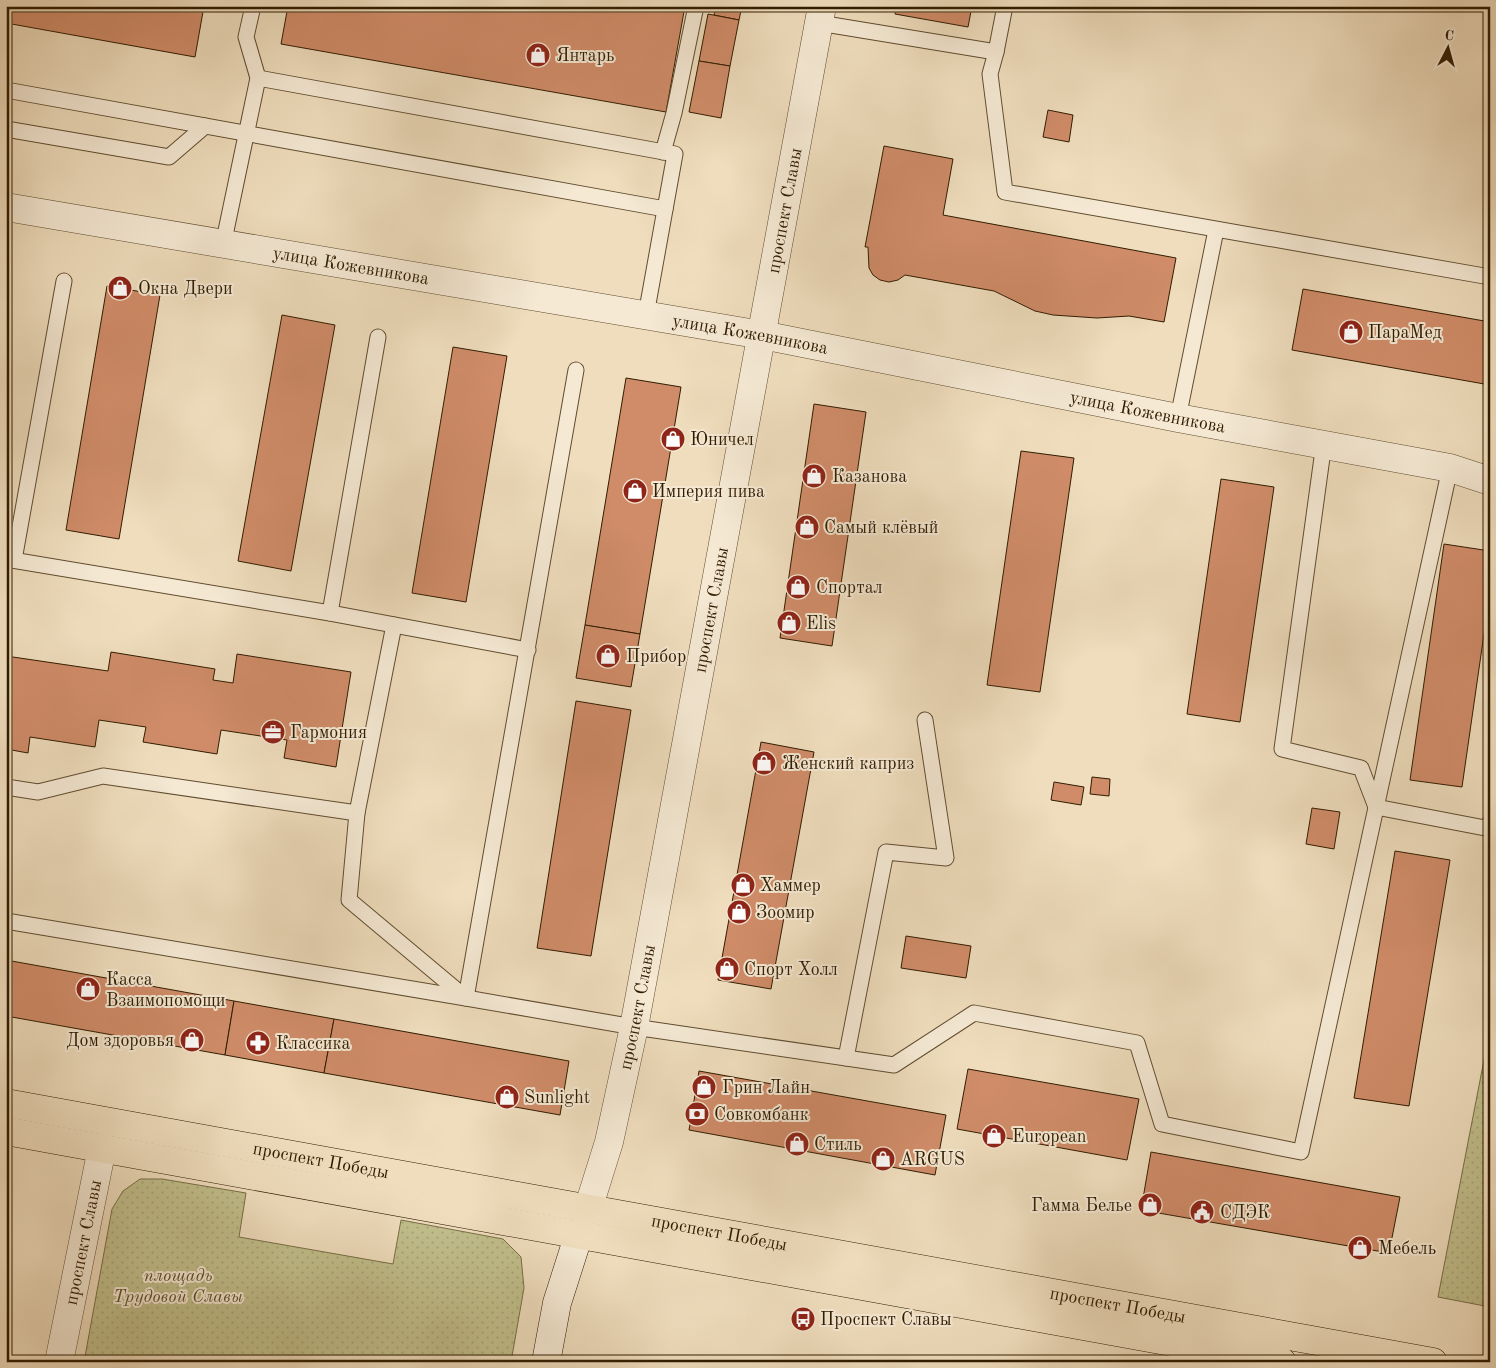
<svg xmlns="http://www.w3.org/2000/svg" width="1496" height="1368" font-family="'Old Standard TT',serif">
  <defs>
    <pattern id="green-dots" width="8" height="8" patternUnits="userSpaceOnUse" patternTransform="scale(1.25)"><rect width="8" height="8" fill="#c1bf8c"/><path d="M2 2h.1M6 6h.1" fill="none" stroke="#a6a477" stroke-width="1.8" stroke-linecap="round"/></pattern>
  </defs>
  <rect width="100%" height="100%" fill="#efddbd"/>
  <filter id="stains"><feTurbulence type="fractalNoise" baseFrequency=".004" numOctaves="4"/><feColorMatrix values="0 0 0 0 .2 0 0 0 0 .09 0 0 0 0 .02 0 0 0 .5 -.17"/></filter>
  <radialGradient id="worn" r=".72"><stop offset=".6" stop-color="#630" stop-opacity="0"/><stop offset="1" stop-color="#630" stop-opacity=".3"/></radialGradient>
  <g fill="url(#green-dots)" stroke="#786e46">
    <polygon points="1490,1029 1490,1307 1438,1297"/>
    <polygon points="140,1179 162,1179 246,1193 239,1237 393,1264 401,1220 503,1239 521,1257 524,1288 511,1362 84,1362 112,1209 123,1191"/>
  </g>
  <g fill="#d08c69" stroke="#301c00">
    <polygon points="6,6 204,6 195,57 6,23"/>
    <polygon points="288,6 685,6 666,112 281,44"/>
    <polygon points="716,6 742,6 739,20 714,15"/>
    <polygon points="896,6 972,6 968,27 895,14"/>
    <polygon points="708,14 739,20 730,66 699,61"/>
    <polygon points="699,61 730,66 721,118 689,112"/>
    <polygon points="1048,110 1073,115 1069,142 1043,137"/>
    <polygon points="884,146 953,159 943,215 1176,258 1164,322 1129,316 1097,318 1053,315 1035,311 994,291 905,275 898,280 889,282 880,280 873,275 869,268 868,247 865,247"/>
    <polygon points="107,286 160,295 119,539 66,530"/>
    <polygon points="1303,289 1490,322 1490,385 1292,350"/>
    <polygon points="282,315 335,325 291,571 238,561"/>
    <polygon points="453,347 507,356 466,602 412,593"/>
    <polygon points="626,378 681,387 640,634 585,625"/>
    <polygon points="814,404 866,412 832,646 780,638"/>
    <polygon points="1021,451 1074,458 1040,692 987,685"/>
    <polygon points="1221,479 1274,487 1240,722 1187,714"/>
    <polygon points="1444,544 1490,551 1490,592 1462,787 1410,780"/>
    <polygon points="585,625 640,634 631,687 576,678"/>
    <polygon points="111,652 215,669 213,680 233,683 237,654 351,672 336,767 284,758 287,740 221,730 217,754 143,742 146,727 99,720 95,747 30,737 28,753 6,749 6,656 108,671"/>
    <polygon points="576,701 631,710 591,956 537,948"/>
    <polygon points="761,742 814,752 771,989 718,980"/>
    <polygon points="1092,777 1110,779 1109,796 1090,794"/>
    <polygon points="1054,782 1084,787 1081,805 1051,800"/>
    <polygon points="1312,808 1340,812 1334,849 1306,844"/>
    <polygon points="1395,851 1450,860 1409,1106 1354,1098"/>
    <polygon points="906,936 971,946 966,978 901,968"/>
    <polygon points="6,960 234,1001 225,1055 6,1016"/>
    <polygon points="234,1001 334,1019 324,1073 225,1055"/>
    <polygon points="334,1019 569,1061 560,1115 324,1073"/>
    <polygon points="968,1069 1139,1099 1127,1160 957,1129"/>
    <polygon points="699,1071 946,1115 935,1175 689,1130"/>
    <polygon points="1151,1152 1400,1197 1389,1253 1141,1210"/>
  </g>
  <g fill="none" stroke-linecap="round" stroke-linejoin="round">
    <defs>
      <g id="lane">
        <polyline points="819,23 996,52 990,74 1005,192 1490,277"/>
        <polyline points="996,52 1005,6"/>
        <polyline points="258,78 675,154 646,315"/>
        <polyline points="6,90 665,209"/>
        <polyline points="6,129 169,157 205,126"/>
        <polyline points="663,152 674,113 696,6"/>
        <polyline points="223,245 258,78 246,37 253,6"/>
        <polyline points="1178,418 1216,230"/>
        <polyline points="1324,443 1282,749 1361,768 1376,807 1485,828 1490,823"/>
        <polyline points="6,559 330,613 528,650"/>
        <polyline points="14,560 64,281"/>
        <polyline points="330,613 378,337"/>
        <polyline points="6,787 38,792 103,776 357,813 394,625"/>
        <polyline points="357,813 349,900 466,998 634,1027 894,1065 974,1013 1137,1043 1162,1124 1301,1152 1450,468"/>
        <polyline points="6,921 466,998 576,370"/>
        <polyline points="846,1058 886,852 946,858 925,720"/>
      </g>
      <g id="street">
        <path id="s1" d="M6,207L762,335L1178,418L1450,468L1490,481"/>
        <path id="s2" d="M588,1209L609,1142L634,1027L822,6"/>
        <path id="s3" d="M59,1362L102,1148"/>
      </g>
      <polyline id="secondary" points="546,1362 557,1303 579,1234"/>
      <g id="primary">
        <path id="s4" d="M6,1103L1433,1362"/>
        <polyline points="6,1131 1282,1362"/>
      </g>
    </defs>
    <use href="#lane" stroke="#604c2f" stroke-width="17"/>
    <use href="#street" stroke="#604c2f" stroke-width="29"/>
    <use href="#secondary" stroke="#301c00" stroke-width="29"/>
    <use href="#primary" stroke="#301c00" stroke-width="29"/>
    <use href="#lane" stroke="#f5e9d4" stroke-width="15"/>
    <use href="#street" stroke="#f5e9d4" stroke-width="28"/>
    <use href="#secondary" stroke="#f5e9d4" stroke-width="28"/>
    <use href="#primary" stroke="#efddbd" stroke-width="28"/>
  </g>
  <defs>
    <symbol id="shop-disc" viewBox="-11 -11 22 22"><circle r="9.5" fill="#8f2418" stroke="#f5e9d4"/><path d="M-5-2.5h2.3a2.7 3.5 0 0 1 5.4 0H5L5.5 6h-11ZM-1.5-2.5h3a1.5 2.3 0 0 0-3 0Z" fill="#fff"/></symbol>
    <symbol id="office-disc" viewBox="-11 -11 22 22"><circle r="9.5" fill="#8f2418" stroke="#f5e9d4"/><path d="M-6-3h4V-5.5h4V-3h4V5H-6ZM-1-4.5V-3h2v-1.5ZM-6 0V1H6V0Z" fill="#fff"/></symbol>
    <symbol id="pharmacy-disc" viewBox="-11 -11 22 22"><circle r="9.5" fill="#8f2418" stroke="#f5e9d4"/><path d="M-2-6h4v4h4v4h-4v4h-4v-4h-4v-4h4Z" fill="#fff"/></symbol>
    <symbol id="bank-disc" viewBox="-11 -11 22 22"><circle r="9.5" fill="#8f2418" stroke="#f5e9d4"/><path d="M-6-4H6V4H-6ZM0-2.3a2.3 2.3 0 1 0 0 4.6a2.3 2.3 0 1 0 0-4.6Z" fill="#fff"/></symbol>
    <symbol id="civic-disc" viewBox="-11 -11 22 22"><circle r="9.5" fill="#8f2418" stroke="#f5e9d4"/><path d="M-.6-6.5H3V-4.5H.6V-3L4-1V1h2V6H-6V1h2V-1L-.6-3ZM-1.2 2.5V6h2.4V2.5Z" fill="#fff"/></symbol>
    <symbol id="bus-disc" viewBox="-11 -11 22 22"><circle r="9.5" fill="#8f2418" stroke="#f5e9d4"/><path d="M-5-6H5V4H4V6H2V4H-2V6H-4V4H-5ZM-3.5-4V0h7V-4ZM-3.5 1.2v1.5H-2V1.2ZM2 1.2v1.5H3.5V1.2Z" fill="#fff"/></symbol>
  </defs>
  <g fill-rule="evenodd">
    <use href="#shop-disc" x="524" y="41" width="28" height="28"/>
    <use href="#shop-disc" x="106" y="274" width="28" height="28"/>
    <use href="#shop-disc" x="1337" y="318" width="28" height="28"/>
    <use href="#shop-disc" x="659" y="425" width="28" height="28"/>
    <use href="#shop-disc" x="800" y="462" width="28" height="28"/>
    <use href="#shop-disc" x="621" y="477" width="28" height="28"/>
    <use href="#shop-disc" x="793" y="513" width="28" height="28"/>
    <use href="#shop-disc" x="784" y="573" width="28" height="28"/>
    <use href="#shop-disc" x="775" y="609" width="28" height="28"/>
    <use href="#shop-disc" x="594" y="642" width="28" height="28"/>
    <use href="#office-disc" x="259" y="718" width="28" height="28"/>
    <use href="#shop-disc" x="750" y="749" width="28" height="28"/>
    <use href="#shop-disc" x="729" y="871" width="28" height="28"/>
    <use href="#shop-disc" x="725" y="898" width="28" height="28"/>
    <use href="#shop-disc" x="713" y="955" width="28" height="28"/>
    <use href="#shop-disc" x="74" y="975" width="28" height="28"/>
    <use href="#shop-disc" x="178" y="1026" width="28" height="28"/>
    <use href="#pharmacy-disc" x="244" y="1029" width="28" height="28"/>
    <use href="#shop-disc" x="690" y="1073" width="28" height="28"/>
    <use href="#shop-disc" x="493" y="1083" width="28" height="28"/>
    <use href="#bank-disc" x="683" y="1100" width="28" height="28"/>
    <use href="#shop-disc" x="980" y="1122" width="28" height="28"/>
    <use href="#shop-disc" x="783" y="1130" width="28" height="28"/>
    <use href="#shop-disc" x="869" y="1145" width="28" height="28"/>
    <use href="#shop-disc" x="1136" y="1191" width="28" height="28"/>
    <use href="#civic-disc" x="1188" y="1198" width="28" height="28"/>
    <use href="#shop-disc" x="1346" y="1234" width="28" height="28"/>
    <use href="#bus-disc" x="789" y="1305" width="28" height="28"/>
  </g>
  <g text-anchor="middle" stroke-width="4" stroke-linejoin="round" paint-order="stroke">
    <g font-size="18" fill="#301c00" stroke="#f5e9d4" text-anchor="start">
      <text x="556" y="61">Янтарь</text>
      <text x="138" y="294">Окна Двери</text>
      <text x="1368" y="338">ПараМед</text>
      <text x="690" y="445">Юничел</text>
      <text x="832" y="482">Казанова</text>
      <text x="652" y="497">Империя пива</text>
      <text x="824" y="533">Самый клёвый</text>
      <text x="816" y="593">Спортал</text>
      <text x="806" y="629">Elis</text>
      <text x="626" y="662">Прибор</text>
      <text x="290" y="738">Гармония</text>
      <text x="782" y="769">Женский каприз</text>
      <text x="760" y="891">Хаммер</text>
      <text x="756" y="918">Зоомир</text>
      <text x="744" y="975">Спорт Холл</text>
      <text x="106" y="985">Касса<tspan x="106" dy="21">Взаимопомощи</tspan></text>
      <text x="174" y="1046" text-anchor="end">Дом здоровья</text>
      <text x="276" y="1049">Классика</text>
      <text x="722" y="1093">Грин Лайн</text>
      <text x="524" y="1103">Sunlight</text>
      <text x="714" y="1120">Совкомбанк</text>
      <text x="1012" y="1142">European</text>
      <text x="814" y="1150">Стиль</text>
      <text x="900" y="1165">ARGUS</text>
      <text x="1132" y="1211" text-anchor="end">Гамма Белье</text>
      <text x="1220" y="1218">СДЭК</text>
      <text x="1378" y="1254">Мебель</text>
      <text x="820" y="1325">Проспект Славы</text>
    </g>
    <g font-size="18" fill="#301c00" stroke="#f5e9d4">
      <text dy="6" stroke="none"><textPath href="#s2" startOffset="1018">проспект Славы</textPath></text>
      <text dy="6" stroke="none"><textPath href="#s1" startOffset="350">улица Кожевникова</textPath></text>
      <text dy="6" stroke="none"><textPath href="#s1" startOffset="755">улица Кожевникова</textPath></text>
      <text dy="6" stroke="none"><textPath href="#s1" startOffset="1160">улица Кожевникова</textPath></text>
      <text dy="6" stroke="none"><textPath href="#s2" startOffset="612">проспект Славы</textPath></text>
      <text dy="6" stroke="none"><textPath href="#s2" startOffset="208">проспект Славы</textPath></text>
      <text dy="6" stroke="none"><textPath href="#s4" startOffset="320">проспект Победы</textPath></text>
      <text dy="6" stroke="none"><textPath href="#s4" startOffset="725">проспект Победы</textPath></text>
      <text dy="6" stroke="none"><textPath href="#s3" startOffset="122">проспект Славы</textPath></text>
      <text dy="6" stroke="none"><textPath href="#s4" startOffset="1130">проспект Победы</textPath></text>
    </g>
    <g font-size="18" font-style="italic" fill="#5c4d2a" stroke="#f5e9d4">
      <text x="178" y="1281">площадь<tspan x="178" dy="21">Трудовой Славы</tspan></text>
    </g>
  </g>
  <rect width="1496" height="1368" fill="none" stroke="#efddbd" stroke-width="25"/>
  <rect x="8" y="8" width="1481" height="1353" fill="none" stroke="#301c00" stroke-width="2.5"/>
  <rect x="12" y="12" width="1471" height="1343" fill="none" stroke="#301c00"/>
  <g transform="translate(1448 48) rotate(6)" stroke="#f5e9d4" stroke-width="4" paint-order="stroke">
  <path d="M0-4L9 19L0 12L-9 19Z" fill="#301c00"/>
  <text y="-8" font-size="14" font-weight="bold" text-anchor="middle" fill="#301c00">С</text>
  </g>
  <rect width="100%" height="100%" filter="url(#stains)"/>
  <rect width="100%" height="100%" fill="url(#worn)"/>
</svg>
